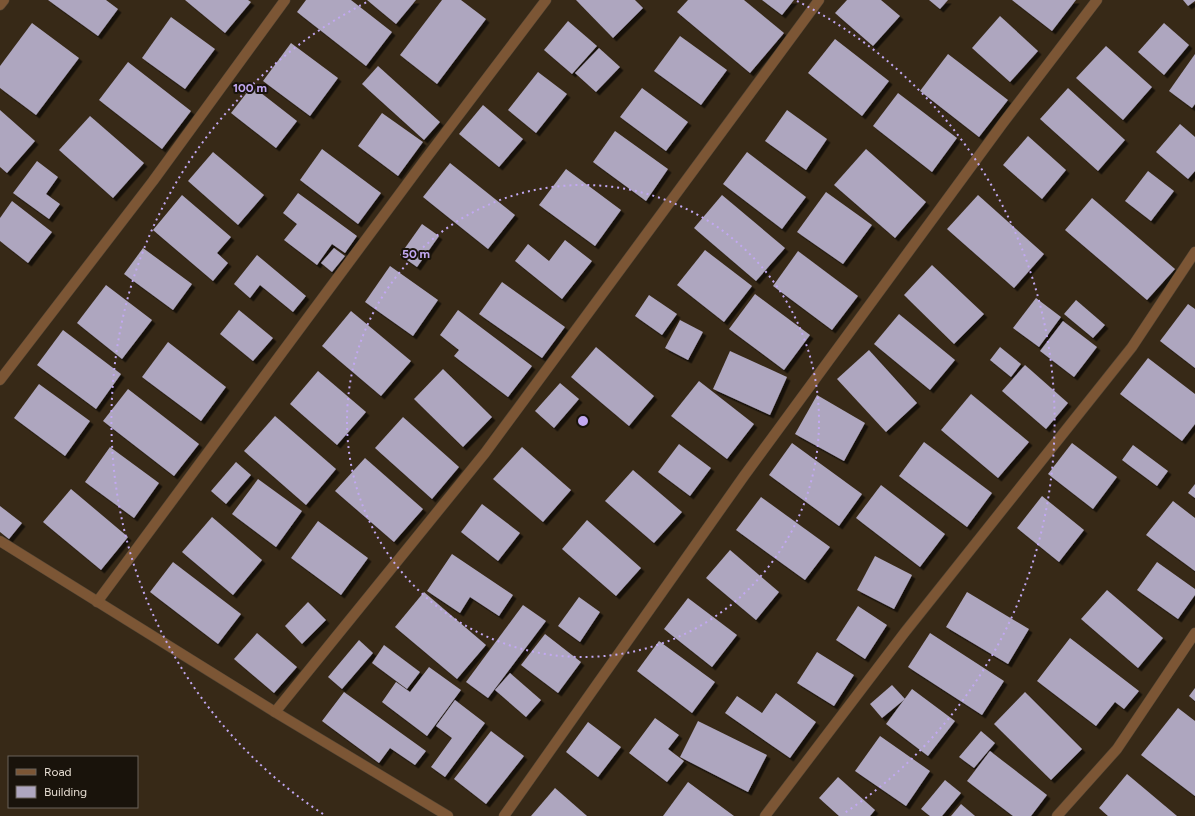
<svg xmlns="http://www.w3.org/2000/svg" width="1195" height="816" font-family="Figtree,sans-serif">
  <defs>
    <filter id="shadow"><feDropShadow dx="3.5" dy="3.5" stdDeviation="0" flood-color="#0009"/></filter>
  </defs>
  <rect width="100%" height="100%" fill="#372917"/>
  <g fill="#aea6bf" filter="url(#shadow)">
    <polygon points="48,0 106,0 118,9 98,36"/>
    <polygon points="185,0 248,0 251,2 225,33"/>
    <polygon points="306,0 351,0 392,32 366,66 297,12"/>
    <polygon points="367,0 416,0 396,24"/>
    <polygon points="442,0 461,0 486,19 437,84 400,55"/>
    <polygon points="576,0 635,0 643,8 613,38"/>
    <polygon points="688,0 744,0 784,33 750,73 677,12"/>
    <polygon points="762,0 794,0 782,15"/>
    <polygon points="847,0 881,0 900,16 873,46 835,13"/>
    <polygon points="929,0 948,0 940,9"/>
    <polygon points="1012,0 1076,0 1052,31"/>
    <polygon points="1183,0 1195,0 1195,1 1188,6"/>
    <polygon points="1000,16 1038,51 1010,82 972,48"/>
    <polygon points="171,17 215,49 185,89 142,58"/>
    <polygon points="568,21 597,46 572,74 544,50"/>
    <polygon points="32,23 79,58 36,115 0,88 0,66"/>
    <polygon points="1164,23 1189,45 1164,75 1138,52"/>
    <polygon points="680,36 727,70 701,105 654,71"/>
    <polygon points="835,39 889,81 862,116 808,73"/>
    <polygon points="291,43 338,78 310,116 263,81"/>
    <polygon points="1106,46 1152,87 1123,120 1076,78"/>
    <polygon points="599,48 620,67 596,92 575,73"/>
    <polygon points="948,54 1008,100 979,137 920,91"/>
    <polygon points="1195,54 1195,104 1192,108 1169,91"/>
    <polygon points="128,62 191,111 162,149 99,100"/>
    <polygon points="378,66 440,122 424,140 362,84"/>
    <polygon points="538,72 567,94 536,133 508,110"/>
    <polygon points="252,86 297,121 276,148 231,113"/>
    <polygon points="642,88 688,122 666,151 620,117"/>
    <polygon points="1068,88 1125,140 1098,171 1040,119"/>
    <polygon points="898,93 957,138 932,172 873,126"/>
    <polygon points="483,105 523,139 499,167 459,134"/>
    <polygon points="0,110 35,141 7,173 0,167"/>
    <polygon points="787,110 827,139 806,170 765,141"/>
    <polygon points="382,113 423,142 398,176 358,146"/>
    <polygon points="90,116 144,163 113,198 59,150"/>
    <polygon points="1180,124 1195,137 1195,171 1188,179 1156,152"/>
    <polygon points="615,131 668,169 646,201 593,162"/>
    <polygon points="1028,136 1066,170 1042,199 1003,165"/>
    <polygon points="322,149 381,193 358,224 300,180"/>
    <polygon points="866,149 926,202 895,238 834,185"/>
    <polygon points="213,152 264,195 238,225 188,181"/>
    <polygon points="747,152 806,197 782,229 723,184"/>
    <polygon points="37,161 58,177 46,194 60,204 49,219 13,193"/>
    <polygon points="450,163 515,215 488,249 423,197"/>
    <polygon points="566,169 621,210 595,246 539,205"/>
    <polygon points="1148,171 1174,191 1151,221 1125,201"/>
    <polygon points="826,192 872,225 843,264 797,232"/>
    <polygon points="298,193 357,236 345,253 332,244 317,265 284,240 297,224 283,213"/>
    <polygon points="182,195 231,237 217,253 228,263 213,281 153,230"/>
    <polygon points="722,195 785,248 756,281 694,228"/>
    <polygon points="978,195 1044,254 1014,288 947,229"/>
    <polygon points="1092,198 1175,269 1147,300 1065,230"/>
    <polygon points="12,201 52,232 28,263 0,241 0,218"/>
    <polygon points="422,224 439,236 417,267 400,255"/>
    <polygon points="565,240 592,261 562,299 515,261 528,244 549,261"/>
    <polygon points="143,248 192,284 173,310 124,274"/>
    <polygon points="334,248 345,256 332,272 321,263"/>
    <polygon points="705,250 752,286 724,322 677,285"/>
    <polygon points="798,251 858,296 832,330 773,286"/>
    <polygon points="257,255 306,296 293,312 260,285 250,298 234,284"/>
    <polygon points="932,265 984,314 954,344 904,295"/>
    <polygon points="390,266 438,300 413,336 365,302"/>
    <polygon points="502,282 565,327 542,358 479,314"/>
    <polygon points="106,285 152,320 122,359 77,323"/>
    <polygon points="755,294 810,335 784,370 729,329"/>
    <polygon points="649,295 677,314 662,335 635,316"/>
    <polygon points="1036,298 1061,317 1039,347 1013,328"/>
    <polygon points="1076,300 1105,325 1093,338 1064,314"/>
    <polygon points="1188,304 1195,309 1195,368 1160,341"/>
    <polygon points="239,310 273,338 253,361 220,334"/>
    <polygon points="458,310 532,366 508,397 454,356 459,350 440,335"/>
    <polygon points="351,311 411,361 381,396 322,346"/>
    <polygon points="899,314 955,360 930,390 874,344"/>
    <polygon points="680,320 703,332 688,360 665,348"/>
    <polygon points="1063,321 1097,347 1074,377 1040,351"/>
    <polygon points="63,330 121,374 96,409 37,365"/>
    <polygon points="168,342 226,387 201,421 142,377"/>
    <polygon points="596,347 654,396 629,426 571,377"/>
    <polygon points="1000,347 1021,364 1011,377 990,360"/>
    <polygon points="869,350 917,403 886,432 837,379"/>
    <polygon points="730,351 787,377 770,415 713,389"/>
    <polygon points="1148,358 1195,394 1195,424 1182,441 1120,394"/>
    <polygon points="1025,365 1068,403 1046,429 1002,391"/>
    <polygon points="443,369 492,417 463,447 414,399"/>
    <polygon points="318,371 366,412 337,445 290,404"/>
    <polygon points="699,381 754,424 727,459 671,416"/>
    <polygon points="560,383 579,399 554,428 535,411"/>
    <polygon points="39,384 90,421 65,456 14,418"/>
    <polygon points="128,389 199,444 174,476 103,421"/>
    <polygon points="971,394 1029,442 998,478 941,430"/>
    <polygon points="817,395 865,423 844,461 795,434"/>
    <polygon points="275,416 336,469 306,505 244,451"/>
    <polygon points="403,417 459,467 432,499 375,448"/>
    <polygon points="924,442 992,493 967,527 899,476"/>
    <polygon points="792,443 862,494 839,526 769,475"/>
    <polygon points="1072,443 1117,477 1093,509 1048,474"/>
    <polygon points="679,444 711,468 690,496 658,472"/>
    <polygon points="1133,445 1168,471 1157,486 1122,460"/>
    <polygon points="110,447 159,483 134,518 85,482"/>
    <polygon points="522,447 571,490 543,522 493,479"/>
    <polygon points="365,458 423,509 394,542 335,491"/>
    <polygon points="236,462 251,475 226,504 211,491"/>
    <polygon points="633,470 682,512 654,543 605,501"/>
    <polygon points="258,479 302,511 276,547 232,514"/>
    <polygon points="1195,484 1195,498 1188,493"/>
    <polygon points="881,485 945,534 920,567 856,518"/>
    <polygon points="71,489 128,537 101,570 43,522"/>
    <polygon points="1042,496 1084,530 1059,562 1017,528"/>
    <polygon points="761,497 830,547 805,580 736,530"/>
    <polygon points="1173,501 1195,518 1195,571 1146,535"/>
    <polygon points="482,504 520,533 498,561 461,532"/>
    <polygon points="0,506 22,523 9,539 0,532"/>
    <polygon points="212,517 262,560 233,595 182,552"/>
    <polygon points="587,520 641,568 616,596 562,549"/>
    <polygon points="318,521 368,558 341,595 291,558"/>
    <polygon points="730,550 779,592 756,620 706,578"/>
    <polygon points="452,554 513,595 499,616 470,597 460,613 427,591"/>
    <polygon points="875,556 912,575 894,609 857,590"/>
    <polygon points="173,562 241,614 218,644 150,592"/>
    <polygon points="1157,562 1195,589 1195,595 1178,619 1137,590"/>
    <polygon points="1107,590 1163,638 1138,668 1081,619"/>
    <polygon points="424,592 486,645 457,679 395,627"/>
    <polygon points="967,592 1029,629 1008,664 946,627"/>
    <polygon points="579,597 600,612 580,642 558,626"/>
    <polygon points="688,598 737,635 712,667 664,629"/>
    <polygon points="308,602 326,620 302,644 285,626"/>
    <polygon points="523,605 546,621 488,698 466,682"/>
    <polygon points="858,606 887,625 865,659 836,640"/>
    <polygon points="257,633 297,667 274,693 234,659"/>
    <polygon points="930,633 1004,681 982,715 908,667"/>
    <polygon points="545,634 581,662 558,693 521,665"/>
    <polygon points="1070,638 1139,691 1124,709 1115,702 1096,726 1037,681"/>
    <polygon points="359,640 373,653 342,689 328,677"/>
    <polygon points="659,641 715,682 692,713 637,671"/>
    <polygon points="384,645 420,672 407,689 372,663"/>
    <polygon points="817,652 854,675 834,706 797,683"/>
    <polygon points="429,667 461,690 427,736 382,702 396,682 410,692"/>
    <polygon points="510,673 541,700 526,717 495,690"/>
    <polygon points="892,685 905,699 882,718 870,704"/>
    <polygon points="1195,688 1195,701 1189,696"/>
    <polygon points="912,689 955,721 928,756 886,724"/>
    <polygon points="344,692 426,751 415,765 390,748 379,763 322,721"/>
    <polygon points="1025,692 1082,749 1051,780 994,724"/>
    <polygon points="776,693 816,722 790,758 725,713 737,696 762,713"/>
    <polygon points="455,700 485,723 445,777 431,767 452,738 436,726"/>
    <polygon points="1178,708 1195,721 1195,796 1141,755"/>
    <polygon points="655,718 679,735 668,749 684,761 667,782 629,753"/>
    <polygon points="698,721 767,755 748,792 680,757"/>
    <polygon points="588,722 621,747 598,777 566,752"/>
    <polygon points="491,731 524,756 486,804 454,779"/>
    <polygon points="981,731 995,743 974,768 959,757"/>
    <polygon points="880,736 930,771 906,806 855,771"/>
    <polygon points="990,751 1047,795 1031,816 1013,816 967,781"/>
    <polygon points="1127,774 1177,816 1108,816 1099,808"/>
    <polygon points="838,777 875,810 870,816 839,816 819,798"/>
    <polygon points="945,780 961,793 942,816 930,816 921,809"/>
    <polygon points="688,782 734,816 663,816"/>
    <polygon points="555,788 587,816 531,816"/>
    <polygon points="961,804 975,816 951,816"/>
  </g>
  <g fill="none" stroke-linecap="round" stroke-linejoin="round">
    <defs>
      <g id="street">
        <polyline points="0,5 4,0"/>
        <polyline points="0,380 153,181 285,0"/>
        <polyline points="0,541 275,712 448,816"/>
        <polyline points="97,602 424,161 546,0"/>
        <polyline points="275,712 485,453 819,0"/>
        <polyline points="504,816 744,476 1003,123 1097,0"/>
        <polyline points="765,816 905,632 1132,347 1195,252"/>
        <polyline points="1057,816 1117,749 1195,633"/>
      </g>
    </defs>
    <use href="#street" stroke="#534535" stroke-width="11"/>
    <use href="#street" stroke="#7c5635" stroke-width="10"/>
  </g>
  <g fill="none" stroke="#c2a8f2" stroke-width="2" stroke-dasharray="2 4">
    <circle cx="583" cy="421" r="236"/>
    <path d="M323 814A471 471 0 0 1 369 1M797 1A471 471 0 0 1 843 814"/>
  </g>
  <circle cx="583" cy="421" r="6" fill="#c2a8f2" stroke="#19130b" stroke-width="2"/>
  <g font-size="12" text-anchor="middle" font-weight="bold" fill="#c2a8f2" stroke="#19130b" stroke-width="4" stroke-linejoin="round" paint-order="stroke">
    <text x="250" y="92">100 m</text>
    <text x="416" y="258">50 m</text>
  </g>
  <rect x="8" y="756" width="130" height="52" fill="#19130b" stroke="#6a635a"/>
  <rect x="16" y="769" width="20" height="6" fill="#7c5635" stroke="#6a635a"/>
  <text x="44" y="776" font-size="12" fill="#e4dbd0">Road</text>
  <rect x="16" y="786" width="20" height="12" fill="#aea6bf" stroke="#6a635a"/>
  <text x="44" y="796" font-size="12" fill="#e4dbd0">Building</text>
</svg>
